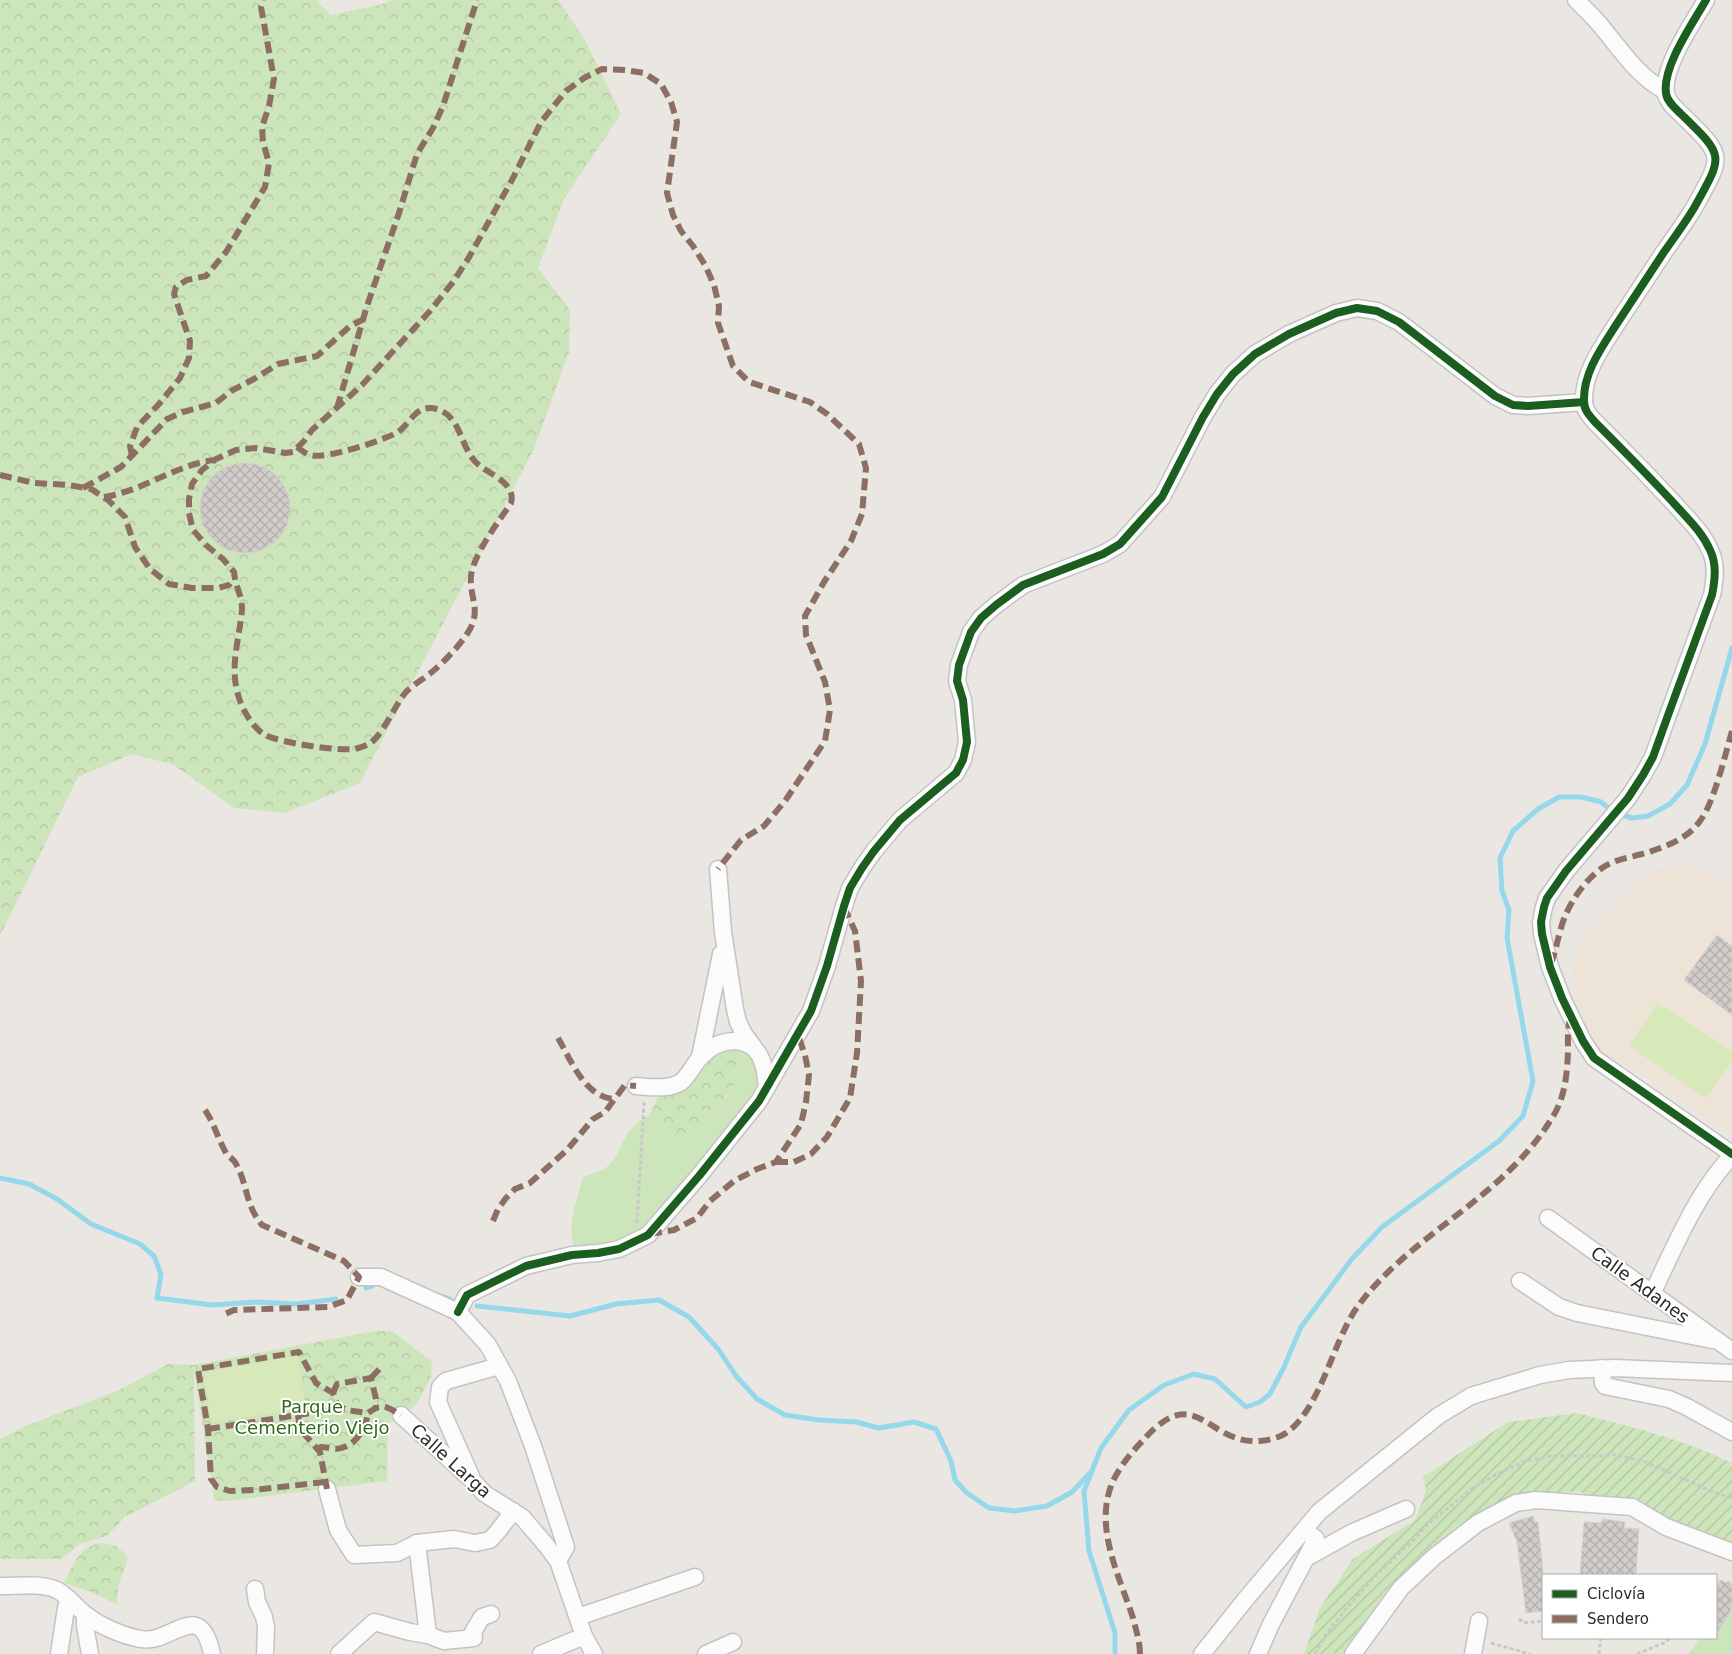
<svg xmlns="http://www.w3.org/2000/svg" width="1732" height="1654" font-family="'DejaVu Sans',sans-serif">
  <defs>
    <pattern id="forest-crowns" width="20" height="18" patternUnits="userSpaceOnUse" patternTransform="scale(1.25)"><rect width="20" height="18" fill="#cde5bb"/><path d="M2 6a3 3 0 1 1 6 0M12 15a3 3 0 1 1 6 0" fill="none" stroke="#b0c5a1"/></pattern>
    <pattern id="garden-furrows" width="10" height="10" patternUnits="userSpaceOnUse" patternTransform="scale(1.25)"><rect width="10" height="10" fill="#cde5bb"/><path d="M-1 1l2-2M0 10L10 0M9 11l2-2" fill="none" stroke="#b0c5a1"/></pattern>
    <pattern id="building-cross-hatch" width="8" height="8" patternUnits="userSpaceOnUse" patternTransform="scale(1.25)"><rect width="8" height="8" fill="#cfccc9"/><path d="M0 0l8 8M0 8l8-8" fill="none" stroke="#b2afad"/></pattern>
  </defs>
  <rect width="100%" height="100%" fill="#eae6e2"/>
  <polygon fill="#ede4d7" points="1693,866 1725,883 1732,891 1732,1134 1596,1046 1587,1032 1572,973 1574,959 1586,935 1657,868"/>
  <g fill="#cde5bb">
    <path d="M720,1049H743L750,1053L759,1071L757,1085L751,1099L672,1196L656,1214L641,1228L628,1236L611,1241L574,1247C567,1225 577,1199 583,1177L605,1169L615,1158L628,1132L638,1122L650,1115L662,1128L700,1131L733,1088L711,1057Z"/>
    <polygon points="1732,1604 1732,1651 1730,1654 1688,1654 1702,1638 1716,1638 1716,1626 1725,1620"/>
  </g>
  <g fill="url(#forest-crowns)">
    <polygon points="0,0 316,0 331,15 383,4 393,0 558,0 584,38 621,114 564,199 538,268 570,310 569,352 534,449 360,783 284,813 234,808 174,765 132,754 78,777 0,936"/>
    <path d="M719,1054L738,1061L739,1075L733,1087L700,1131L690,1135L673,1134L662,1128L650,1115L659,1094C668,1093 680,1094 687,1089C695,1083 705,1066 711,1057Z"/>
    <polygon points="375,1331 392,1331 432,1362 431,1376 417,1404 388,1424 387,1481 228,1501 214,1500 194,1370 195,1481 125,1517 107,1536 80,1544 61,1559 0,1559 0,1439 23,1427 119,1390 168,1364 194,1365"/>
    <path d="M102,1543L116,1546L127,1556C128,1566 123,1572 120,1580C117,1588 117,1596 118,1605L89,1591L64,1583C73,1565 80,1545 102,1543Z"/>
  </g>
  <path fill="url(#garden-furrows)" d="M1577,1413C1629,1426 1683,1439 1732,1463V1544L1580,1492H1525L1483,1514L1399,1582L1343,1654H1304L1320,1608L1353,1559L1415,1520L1426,1491L1423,1477L1508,1422Z"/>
  <g fill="#d8e9b9">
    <polygon points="1657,1003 1732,1051 1732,1061 1706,1098 1629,1046"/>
    <polygon points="298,1355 306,1408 212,1422 203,1373"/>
  </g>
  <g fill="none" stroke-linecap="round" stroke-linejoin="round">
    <g stroke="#95d8ec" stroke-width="5">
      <polyline points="0,1178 29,1184 57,1199 91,1224 140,1244 154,1256 161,1274 157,1298 212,1305 256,1302 297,1304 336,1299"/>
      <polyline points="366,1288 372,1286"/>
      <polyline points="441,1296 450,1299"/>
      <polyline points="477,1306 570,1316 616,1304 659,1300 689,1317 719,1350 736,1376 757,1399 785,1415 819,1420 856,1422 879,1428 914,1422 936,1429 951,1461 955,1480 967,1493 989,1508 1015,1511 1047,1506 1072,1492 1090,1473"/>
      <polyline points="1115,1654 1115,1633 1089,1551 1084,1491 1101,1448 1129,1410 1164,1385 1194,1374 1215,1379 1246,1407 1260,1402 1270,1394 1284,1367 1301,1327 1351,1260 1382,1227 1499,1141 1523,1116 1533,1081 1507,938 1509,910 1502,891 1500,858 1513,831 1538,809 1559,797 1581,797 1601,802 1615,813 1632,818 1648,816 1670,804 1687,785 1705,744 1732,648"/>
    </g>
  </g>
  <g fill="url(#building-cross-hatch)" stroke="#d5d2ce">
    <circle cx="245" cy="508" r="45"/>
    <polygon points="1717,935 1732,946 1732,1015 1684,980"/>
    <polygon points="1533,1516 1535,1522 1538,1522 1543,1571 1543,1611 1526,1613 1517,1542 1509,1523"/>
    <polygon points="1603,1519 1625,1522 1624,1528 1639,1529 1636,1575 1580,1575 1584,1522 1601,1523"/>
    <polygon points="1720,1580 1732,1585 1732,1605 1730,1612 1716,1635 1716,1588"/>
  </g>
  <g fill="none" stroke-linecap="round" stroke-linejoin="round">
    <defs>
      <g id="minor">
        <path d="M1576,0C1586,10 1597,20 1605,31C1624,54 1639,77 1665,91"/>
        <path d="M1706,0C1693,23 1662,67 1666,93C1667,102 1675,108 1681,114C1725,157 1724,154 1694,208C1685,223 1674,238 1664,252C1648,276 1632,301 1616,325C1602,347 1583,373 1584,401C1584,411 1590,416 1596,423C1625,452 1653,480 1680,510C1691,522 1703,534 1710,550C1717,564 1715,580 1712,595L1667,718L1653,757L1643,775L1628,798L1566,871L1547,898L1544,907L1541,922L1542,934L1550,967L1562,998L1583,1041L1594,1058L1732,1154"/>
        <polyline points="718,869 723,932 735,1009 738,1022 744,1034 753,1046"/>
        <polyline points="700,1057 721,954"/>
        <path d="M636,1086C650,1087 669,1090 681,1082C690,1075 694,1062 703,1055C712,1046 720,1042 733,1041C761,1041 765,1065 767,1087"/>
        <polyline points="1548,1218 1732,1351"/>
        <polyline points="359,1277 381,1277 458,1312 488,1345 508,1381 533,1446 566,1547 558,1561"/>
        <polyline points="1520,1281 1559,1307 1577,1313 1712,1340"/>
        <path d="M1652,1294C1673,1250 1698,1190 1732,1156"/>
        <polyline points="458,1312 467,1295 526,1266 572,1255 598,1253 619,1249 648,1235 699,1176 759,1101 811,1011 827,966 844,906 850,888 862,868 874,851 900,820 956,773 963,760 967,742 963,700 957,681 959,665 971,632 981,618 996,605 1023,585 1103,554 1120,544 1162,497 1203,417 1217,394 1233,374 1255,354 1289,334 1336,313 1357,308 1377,311 1399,322 1495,396 1513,405 1528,406 1584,402"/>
        <polyline points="1602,1368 1603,1383 1605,1386 1669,1399 1687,1407 1732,1432"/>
        <polyline points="401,1415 473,1481 485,1494 522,1517 546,1545 558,1561 584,1636 594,1654"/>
        <polyline points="471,1476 438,1402 440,1387 446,1381 499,1366"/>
        <polyline points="327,1489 338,1530 354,1555 397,1553 417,1543 454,1539 475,1543 490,1540 499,1530 513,1511"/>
        <polyline points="1308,1557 1351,1533 1406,1509"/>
        <path d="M0,1586C18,1586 41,1583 57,1590C68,1596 76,1607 86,1615C100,1626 123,1636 141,1639C171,1645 200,1596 212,1654"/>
        <polyline points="255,1589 257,1602 264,1617 266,1627 265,1654"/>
        <polyline points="85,1615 85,1626 90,1654"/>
        <polyline points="578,1617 695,1577"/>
        <polyline points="428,1635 444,1641 474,1638 473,1632 482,1617 491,1614"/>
        <polyline points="59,1654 66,1608 69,1599"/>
        <polyline points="339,1654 374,1622 410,1632 428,1635 417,1543"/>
        <polyline points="541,1654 584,1636"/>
        <polyline points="706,1654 733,1642"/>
        <polyline points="1202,1654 1245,1600 1319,1512 1438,1416 1471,1396 1540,1375 1569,1370 1615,1368 1732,1373"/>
        <polyline points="1258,1654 1271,1624 1316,1539 1305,1530"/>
        <polyline points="1353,1654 1401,1588 1434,1557 1478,1523 1516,1503 1536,1500 1632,1507 1666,1527 1732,1552"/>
        <polyline points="1473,1654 1479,1621"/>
      </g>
    </defs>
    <use href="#minor" stroke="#c4c3c3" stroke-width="19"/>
    <g stroke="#c8c8c7" stroke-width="3" stroke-dasharray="4 2.5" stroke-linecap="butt">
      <polyline points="637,1223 644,1102"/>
      <polyline points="1727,1584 1732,1580"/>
      <polyline points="1519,1619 1524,1623 1543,1621"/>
      <polyline points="1491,1643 1530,1654"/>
      <polyline points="1315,1654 1327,1633 1346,1609 1375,1576 1416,1538 1426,1526 1471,1489 1497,1474 1526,1461 1551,1456 1602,1456 1612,1454 1643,1461 1716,1493 1732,1498"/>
      <polyline points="1599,1654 1601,1638"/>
      <polyline points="1637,1654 1666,1642 1670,1638"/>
    </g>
    <use href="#minor" stroke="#fcfbfb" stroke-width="16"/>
    <g stroke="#8d6e63" stroke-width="6" stroke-dasharray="12 6" stroke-linecap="butt">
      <polyline points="337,408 367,306 399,213 417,154 433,128 443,106 477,0"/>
      <path d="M297,447C301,450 306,454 310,455C324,460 385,440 398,432C407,426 413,413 423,409C428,407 437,408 442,411C463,422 461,452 480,466C493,476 516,484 511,503C499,521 473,555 471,576C469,599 483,610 467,634C458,647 445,661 433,671C425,678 414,684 406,692C396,703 382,737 369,744C365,746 359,748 355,749C337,751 281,743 265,735C255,729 247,717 242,706C227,671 239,644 242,609C242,596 235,585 234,572L223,559L207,546L193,530L189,513V499L192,484L202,470L216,459L236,450L256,448L285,453L293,452L304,441L312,430L362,385L430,311L453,282L468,259L513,178L541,122L566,91L584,78L602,69L625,70L644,73L661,84L671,102L677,122L667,193L673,215L681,231L693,246L705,265L714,285L719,306L718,323L733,366L749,382L810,402L827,414L859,444L866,468L862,514L851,541L824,582L805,616L806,635L825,682L830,710L825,741L785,801L764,826L741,840L718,869"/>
      <polyline points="132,456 130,446 137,427 159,404 180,378 189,358 190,341 174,294 176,287 187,280 206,276 226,252 265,187 269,163 263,142 262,127 269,106 274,79 261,7 263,0"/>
      <polyline points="0,475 34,483 69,485 91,489 108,500 125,517 135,547 150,569 169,584 192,588 218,588 229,585 234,579"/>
      <polyline points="83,488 121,467 167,419 183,412 216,403 231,391 254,379 278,364 317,356 350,326 364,319"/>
      <path d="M104,497C143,491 175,465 214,460"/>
      <path d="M1551,964C1556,951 1557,941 1561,928C1567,906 1583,882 1602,868C1616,858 1635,857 1652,851C1670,845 1689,837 1700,821C1714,803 1725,755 1732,731"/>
      <path d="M558,1038C571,1060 585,1098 615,1099"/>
      <path d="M205,1110C214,1123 218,1139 226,1153C228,1157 234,1159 236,1164C248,1185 245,1205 262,1225L344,1261L359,1277L347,1300L328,1307L234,1310L223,1315"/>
      <polyline points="776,1162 794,1162 811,1154 827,1137 850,1098 857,1053 861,981 855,931 844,907"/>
      <polyline points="493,1221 498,1209 506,1198 515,1189 530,1183 567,1150 593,1119 605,1112 625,1085 636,1086"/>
      <polyline points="650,1234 674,1230 697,1218 710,1201 734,1181 757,1169 776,1162 801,1124 806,1102 809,1075 805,1055 798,1035"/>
      <polyline points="371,1378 383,1365"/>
      <polyline points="333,1393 337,1384 371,1378 376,1399 376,1407"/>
      <polyline points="298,1415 300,1429 320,1452 327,1489"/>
      <path d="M208,1429L330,1410H346L368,1413C383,1402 387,1407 401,1415"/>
      <path d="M318,1449L321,1447C327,1447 335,1450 341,1448C356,1445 366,1428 368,1413"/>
      <polyline points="325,1482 254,1490 230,1491 217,1487 211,1479 208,1429 198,1369 299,1352 316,1383 333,1393 337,1404 346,1410"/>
      <path d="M1140,1654C1140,1642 1136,1630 1133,1618C1119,1575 1093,1526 1113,1481C1121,1464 1134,1450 1146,1437C1197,1382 1208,1445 1260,1441C1269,1440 1279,1438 1286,1433C1321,1409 1333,1340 1358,1306C1412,1233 1503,1199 1552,1118C1565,1098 1567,1075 1568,1052C1568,1039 1567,1028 1571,1016"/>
    </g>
    <defs>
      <g id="cycleway">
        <path d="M1706,0C1693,23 1662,67 1666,93C1667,102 1675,108 1681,114C1725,157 1724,154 1694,208C1685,223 1674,238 1664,252C1648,276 1632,301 1616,325C1602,347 1583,373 1584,401C1584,411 1590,416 1596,423C1625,452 1653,480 1680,510C1691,522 1703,534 1710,550C1717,564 1715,580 1712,595L1667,718L1653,757L1643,775L1628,798L1566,871L1547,898L1544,907L1541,922L1542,934L1550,967L1562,998L1583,1041L1594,1058L1732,1154"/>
        <polyline points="458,1312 467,1295 526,1266 572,1255 598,1253 619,1249 648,1235 699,1176 759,1101 811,1011 827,966 844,906 850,888 862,868 874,851 900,820 956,773 963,760 967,742 963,700 957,681 959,665 971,632 981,618 996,605 1023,585 1103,554 1120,544 1162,497 1203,417 1217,394 1233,374 1255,354 1289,334 1336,313 1357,308 1377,311 1399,322 1495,396 1513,405 1528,406 1584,402"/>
      </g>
    </defs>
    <use href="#cycleway" stroke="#fff" stroke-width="11"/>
    <use href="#cycleway" stroke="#1b5e20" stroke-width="8"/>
  </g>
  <g text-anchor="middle" stroke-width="4" stroke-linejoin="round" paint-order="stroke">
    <g font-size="18" fill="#2c2c2c" stroke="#fff">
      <text transform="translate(1640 1285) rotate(36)" y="6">Calle Adanes</text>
      <text transform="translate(451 1461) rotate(42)" y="6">Calle Larga</text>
    </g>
    <g font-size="18" fill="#2d6b1a" stroke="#fff">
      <text x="312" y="1413">Parque<tspan x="312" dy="21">Cementerio Viejo</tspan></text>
    </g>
  </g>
  <rect x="1542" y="1574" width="175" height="65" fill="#ffffff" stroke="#ababab"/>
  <rect x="1552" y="1590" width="25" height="8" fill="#1b5e20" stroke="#ababab"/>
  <text x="1587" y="1599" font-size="15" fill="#2c2c2c">Ciclovía</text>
  <rect x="1552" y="1615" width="25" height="8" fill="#8d6e63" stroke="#ababab"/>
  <text x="1587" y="1624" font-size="15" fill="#2c2c2c">Sendero</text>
</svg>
